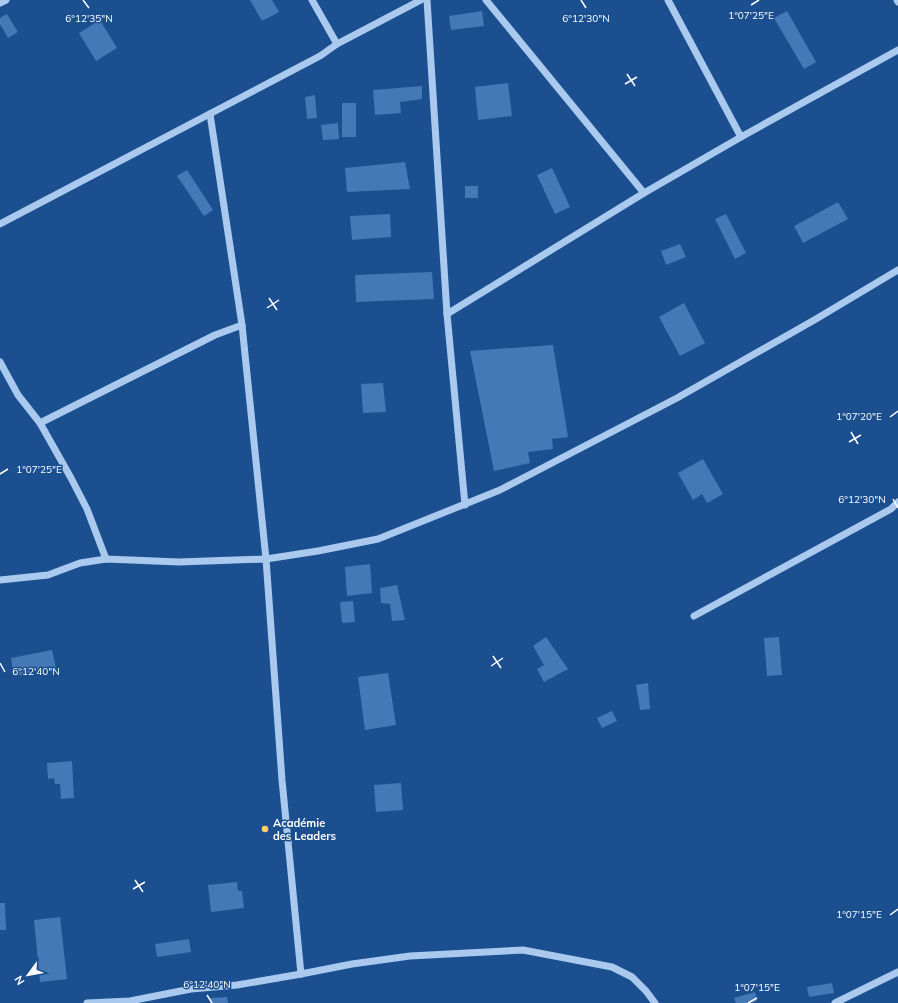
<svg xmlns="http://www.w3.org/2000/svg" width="898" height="1003" font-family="Mulish,sans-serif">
  <rect width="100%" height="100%" fill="#1b4f8f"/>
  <g fill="#4478b7">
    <polygon points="250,0 272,0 279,12 262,21"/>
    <polygon points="482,11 484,26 451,30 449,16"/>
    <polygon points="787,11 816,62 804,69 774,18"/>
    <polygon points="7,14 18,32 8,38 0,24 0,18"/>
    <polygon points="100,20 117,48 96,61 79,33"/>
    <polygon points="508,83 512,116 478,120 475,87"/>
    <polygon points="422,86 422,99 400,102 401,113 375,115 373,90"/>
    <polygon points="315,95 317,118 307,119 305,97"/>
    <rect x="342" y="103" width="14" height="34"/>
    <polygon points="338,123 339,139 323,140 321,125"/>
    <polygon points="405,162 410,189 347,192 345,168"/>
    <polygon points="552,168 570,207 555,214 537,175"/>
    <polygon points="187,170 213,210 204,216 177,176"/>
    <rect x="465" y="186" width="13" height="12"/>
    <polygon points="838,202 848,219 803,243 794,226"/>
    <polygon points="390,214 391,237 352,240 350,216"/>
    <polygon points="726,214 746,253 735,259 715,219"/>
    <polygon points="680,244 686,257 666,265 661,251"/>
    <polygon points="432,272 434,299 356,302 355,275"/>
    <polygon points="684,303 705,343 680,356 659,317"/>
    <polygon points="553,345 568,437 552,439 553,449 528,452 530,463 494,471 470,351"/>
    <polygon points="383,383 386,412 363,413 361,384"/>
    <polygon points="703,459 723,494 707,503 702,494 693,500 678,473"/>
    <polygon points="370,564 372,593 347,596 345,567"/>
    <polygon points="397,585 405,620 392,621 390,604 381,603 380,588"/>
    <polygon points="353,601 355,622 342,623 340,602"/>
    <polygon points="546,637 568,669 544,682 537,669 544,665 533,646"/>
    <polygon points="779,637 782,675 767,676 764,638"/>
    <polygon points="52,650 56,668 14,676 11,658"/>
    <polygon points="388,673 396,725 365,730 358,677"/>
    <polygon points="648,683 650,709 640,710 636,685"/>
    <polygon points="612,711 617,721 602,728 597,718"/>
    <polygon points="72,761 74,798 61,799 60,784 55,784 54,778 48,779 47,763"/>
    <polygon points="401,783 403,810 376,812 374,785"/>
    <polygon points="237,882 238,891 242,891 244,908 211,912 208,885"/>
    <polygon points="0,903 5,903 6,930 0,930"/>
    <polygon points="60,917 67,979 40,982 34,920"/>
    <polygon points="189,939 191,952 157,957 155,944"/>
    <polygon points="832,983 834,993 809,997 807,987"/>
    <polygon points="755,992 757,1001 751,1003 736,1003 734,998"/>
    <polygon points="227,997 228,1003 211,1003 211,998"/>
  </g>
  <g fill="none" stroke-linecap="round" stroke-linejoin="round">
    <g stroke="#a9c9ee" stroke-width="7">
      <polyline points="312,0 337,44"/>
      <polyline points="427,0 447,314 465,505"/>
      <polyline points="486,0 644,193"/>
      <polyline points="668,0 741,137"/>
      <polyline points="897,0 898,2"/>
      <polyline points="0,3 6,0"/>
      <polyline points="210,114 242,325 266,559 318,551 378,539 500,490 677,398 816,319 898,270"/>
      <polyline points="0,224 320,56 337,44 421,0"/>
      <polyline points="447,314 644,193 741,137 898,50"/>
      <polyline points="0,362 18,395 40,423 71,478 87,509 106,559"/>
      <polyline points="40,423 215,335 242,325"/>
      <polyline points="0,580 48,575 80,563 106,559 179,562 266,559 282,780 301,974"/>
      <polyline points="694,616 891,509 898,502"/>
      <polyline points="87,1003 130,1001 191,989 237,985 301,974 352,964 410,956 523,950 612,967 632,977 646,991 655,1003"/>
      <polyline points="835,1003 898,972"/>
    </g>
  </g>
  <path fill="none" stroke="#fff" stroke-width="1.5" d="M83,0L89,8M581,0L586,8M751,5L759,0M627,74L635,86M625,84L637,77M269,298L277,310M267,308L279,300M890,417L898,411M851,432L858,444M849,442L861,435M0,474L8,469M893,499L898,508M493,656L501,668M0,663L5,672M491,666L503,658M135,880L143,892M133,889L145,882M890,915L898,909M207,995L212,1003M748,1003L757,998"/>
  <circle fill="#ffd166" stroke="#1b4f8f" stroke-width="1.5" cx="265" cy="829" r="4"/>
  <g text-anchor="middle" stroke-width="3" stroke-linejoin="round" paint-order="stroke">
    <g font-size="11" font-weight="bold" fill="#fff" stroke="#1b4f8f" text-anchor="start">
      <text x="273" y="827">Académie<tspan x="273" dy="13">des Leaders</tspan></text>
    </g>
  </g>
  <g font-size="10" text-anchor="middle" fill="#fff" stroke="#1b4f8f" stroke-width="3" stroke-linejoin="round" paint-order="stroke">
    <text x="751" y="19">1°07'25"E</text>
    <text x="586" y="22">6°12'30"N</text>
    <text x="89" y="22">6°12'35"N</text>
    <text x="859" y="420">1°07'20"E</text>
    <text x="39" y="473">1°07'25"E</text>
    <text x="862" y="503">6°12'30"N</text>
    <text x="36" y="675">6°12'40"N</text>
    <text x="859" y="918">1°07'15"E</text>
    <text x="207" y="988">6°12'40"N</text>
    <text x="757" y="991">1°07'15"E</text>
  </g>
  <g transform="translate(28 975) rotate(238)" stroke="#1b4f8f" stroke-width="3" paint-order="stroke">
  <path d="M0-3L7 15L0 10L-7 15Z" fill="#ffffff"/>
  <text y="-6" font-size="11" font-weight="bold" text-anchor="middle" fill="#ffffff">N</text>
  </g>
</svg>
